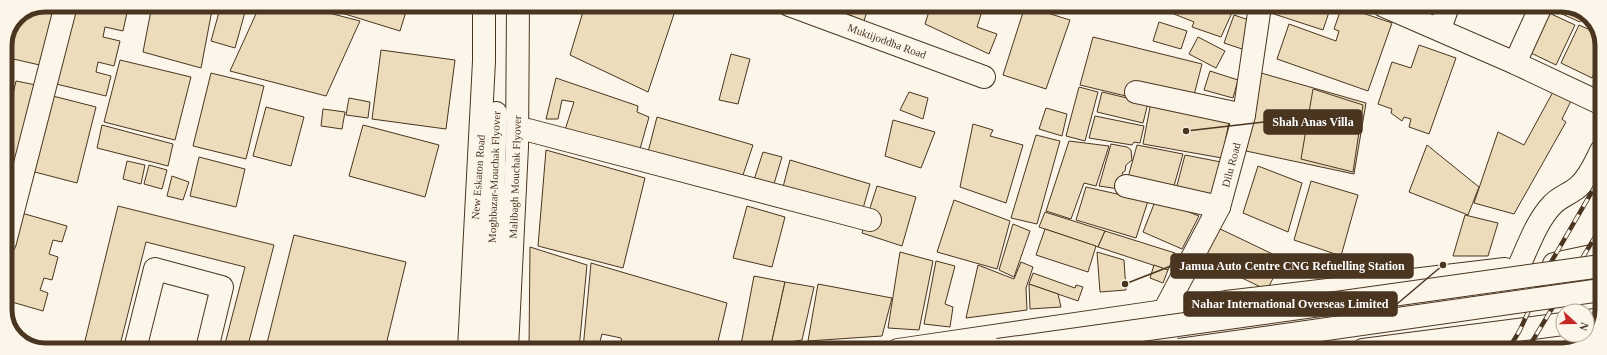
<svg xmlns="http://www.w3.org/2000/svg" width="1607" height="355" font-family="Georgia,serif">
  <rect width="100%" height="100%" fill="#fbf6e9"/>
  <g fill="#ecdcbc" stroke="#4a3520">
    <polygon points="45,5 61,5 44,66 9,58 20,15"/>
    <polygon points="72,5 115,5 128,8 123,31 105,27 103,37 120,41 114,66 98,62 96,72 111,76 106,96 52,83"/>
    <polygon points="152,5 213,5 201,68 143,52"/>
    <polygon points="221,5 247,5 235,48 211,41"/>
    <polygon points="260,5 298,5 360,21 326,96 230,71"/>
    <polygon points="319,5 408,5 400,31 319,6"/>
    <polygon points="585,5 677,5 648,92 570,55"/>
    <polygon points="839,5 869,5 864,21 838,10"/>
    <polygon points="931,5 1003,6 1003,12 983,8 977,27 997,34 989,54 925,24"/>
    <polygon points="1025,6 1070,20 1046,89 1003,75"/>
    <polygon points="1062,6 1093,6 1084,13"/>
    <polygon points="1159,6 1235,6 1221,37 1192,27 1194,22 1159,8"/>
    <polygon points="1277,6 1331,6 1323,30 1274,14"/>
    <polygon points="1342,6 1392,23 1368,91 1277,59 1289,24 1336,41 1339,31 1334,29"/>
    <polygon points="1544,6 1570,6 1583,14 1580,22"/>
    <polygon points="1549,13 1575,25 1556,65 1531,53"/>
    <polygon points="1234,15 1252,21 1242,49 1224,43"/>
    <polygon points="1591,18 1592,18 1597,30 1588,25"/>
    <polygon points="1159,22 1187,31 1181,49 1153,41"/>
    <polygon points="1579,25 1599,34 1602,40 1602,57 1592,78 1561,63"/>
    <polygon points="1093,37 1202,64 1193,99 1130,97 1080,85"/>
    <polygon points="1198,37 1225,51 1216,68 1189,54"/>
    <polygon points="1419,45 1456,58 1429,134 1409,127 1411,119 1404,117 1402,121 1391,113 1392,109 1378,104 1392,62 1411,68"/>
    <polygon points="381,50 455,60 446,129 372,119"/>
    <polygon points="731,54 750,59 738,104 719,100"/>
    <polygon points="120,60 191,77 175,140 104,122"/>
    <polygon points="1210,71 1238,80 1233,98 1204,90"/>
    <polygon points="211,73 264,86 246,159 193,146"/>
    <polygon points="1261,73 1366,103 1354,174 1246,151"/>
    <polygon points="556,78 638,106 637,112 649,117 640,149 564,133 574,102 562,100 558,119 546,119"/>
    <polygon points="16,81 41,86 18,190 5,187 5,129"/>
    <polygon points="1079,87 1098,92 1085,141 1066,136"/>
    <polygon points="1313,89 1363,105 1353,172 1301,159"/>
    <polygon points="1554,90 1571,101 1562,119 1566,122 1514,214 1474,203 1498,132 1524,145"/>
    <polygon points="909,92 928,98 923,119 900,110"/>
    <polygon points="1102,92 1148,103 1143,123 1097,112"/>
    <polygon points="45,94 96,107 77,183 27,170"/>
    <polygon points="349,98 370,102 368,118 346,115"/>
    <polygon points="1151,102 1230,117 1222,158 1143,144"/>
    <polygon points="266,107 304,117 291,166 253,156"/>
    <polygon points="1046,108 1067,114 1062,136 1039,129"/>
    <polygon points="323,109 345,112 342,129 321,126"/>
    <polygon points="1095,116 1144,126 1140,143 1134,142 1132,145 1089,138"/>
    <polygon points="657,117 753,145 742,178 648,152"/>
    <polygon points="893,120 935,132 921,168 885,156"/>
    <polygon points="973,124 993,130 990,136 1023,145 1006,203 960,187"/>
    <polygon points="102,125 173,144 168,166 97,148"/>
    <polygon points="363,125 439,145 425,197 349,176"/>
    <polygon points="1036,135 1060,141 1037,224 1011,218"/>
    <polygon points="1069,141 1109,146 1096,186 1084,183 1071,219 1046,211"/>
    <polygon points="1111,144 1127,147 1131,150 1132,160 1126,165 1125,171 1122,173 1124,177 1119,189 1099,186"/>
    <polygon points="1137,145 1183,154 1172,193 1127,181"/>
    <polygon points="1427,145 1479,187 1468,215 1409,192"/>
    <polygon points="546,150 645,178 623,268 538,246"/>
    <polygon points="763,152 782,157 774,184 783,187 790,160 870,184 860,219 754,180"/>
    <polygon points="1185,155 1221,162 1208,205 1175,193"/>
    <polygon points="199,157 245,169 236,207 190,196"/>
    <polygon points="127,161 145,165 141,184 123,179"/>
    <polygon points="149,165 167,170 162,189 144,184"/>
    <polygon points="1258,166 1302,183 1288,232 1243,213"/>
    <polygon points="172,176 189,182 183,200 167,196"/>
    <polygon points="1311,181 1358,195 1341,256 1294,240"/>
    <polygon points="877,186 916,197 902,246 862,233"/>
    <polygon points="1086,187 1148,201 1136,238 1076,220"/>
    <polygon points="1156,199 1199,216 1182,249 1143,232"/>
    <polygon points="954,200 1010,221 997,269 937,252"/>
    <polygon points="118,206 274,245 247,349 226,349 226,340 245,267 146,242 119,349 83,349"/>
    <polygon points="747,206 785,217 772,267 733,258"/>
    <polygon points="18,212 67,226 62,242 53,240 49,254 58,257 52,280 44,278 40,290 48,293 43,311 5,300 5,256"/>
    <polygon points="1045,212 1105,231 1098,247 1039,227"/>
    <polygon points="1465,215 1498,223 1488,256 1453,256"/>
    <polygon points="1013,224 1030,231 1014,277 999,270"/>
    <polygon points="1214,226 1283,259 1267,290 1198,257"/>
    <polygon points="1045,229 1096,246 1088,272 1036,255"/>
    <polygon points="1105,231 1175,253 1168,270 1098,247"/>
    <polygon points="294,235 406,262 385,349 293,349 267,343"/>
    <polygon points="530,247 587,265 579,349 529,349"/>
    <polygon points="900,252 933,261 919,330 888,328"/>
    <polygon points="1097,252 1124,260 1126,290 1100,292"/>
    <polygon points="936,261 955,266 945,304 953,307 950,327 924,324"/>
    <polygon points="1021,262 1033,267 1026,288 1027,310 966,318 978,265 1014,279"/>
    <polygon points="591,263 727,303 716,350 623,349 621,338 602,334 598,349 583,349"/>
    <polygon points="1154,265 1168,270 1163,283 1150,278"/>
    <polygon points="1033,273 1075,288 1076,285 1083,287 1078,301 1029,284"/>
    <polygon points="754,276 785,282 771,345 755,350 740,350"/>
    <polygon points="785,282 814,287 802,340 771,345"/>
    <polygon points="818,284 892,298 882,336 808,341"/>
    <polygon points="1029,284 1058,294 1061,307 1030,309"/>
  </g>
  <g fill="none" stroke-linecap="round" stroke-linejoin="round">
    <defs>
      <g id="minor">
        <polyline points="789,5 984,77"/>
        <polyline points="1384,6 1515,63 1602,104"/>
        <polyline points="1440,29 1448,6"/>
        <polyline points="1515,63 1541,6"/>
        <polyline points="1136,92 1244,115"/>
        <polyline points="528,130 870,220"/>
        <polyline points="1126,186 1219,207"/>
        <polyline points="5,242 66,5"/>
        <path d="M1518,268C1528,247 1536,222 1552,205C1559,197 1570,194 1578,187C1589,178 1595,163 1601,151"/>
        <polyline points="1164,311 1219,207 1244,115 1260,6"/>
        <polyline points="135,349 155,269 222,287 207,349"/>
      </g>
      <g id="major">
        <polyline points="1554,264 1601,254"/>
        <polyline points="1587,321 1600,319"/>
        <polyline points="469,349 484,61 484,5"/>
        <polyline points="488,349 496,113"/>
        <polyline points="507,349 517,147 518,5"/>
        <polyline points="898,350 1226,302 1505,269"/>
        <polyline points="1363,350 1563,324"/>
      </g>
    </defs>
    <use href="#minor" stroke="#4a3520" stroke-width="24"/>
    <use href="#major" stroke="#4a3520" stroke-width="24"/>
    <use href="#minor" stroke="#fbf6e9" stroke-width="22"/>
    <use href="#major" stroke="#fbf6e9" stroke-width="22"/>
    <defs>
      <g id="rail">
        <polyline points="1508,350 1520,330 1550,264 1601,176"/>
        <polyline points="1527,350 1601,227"/>
      </g>
    </defs>
    <use href="#rail" stroke="#4a3520" stroke-width="4.5"/>
    <use href="#rail" stroke="#fbf6e9" stroke-width="3" stroke-dasharray="9" stroke-linecap="butt"/>
    <defs>
      <g id="major-bridge">
        <polyline points="998,350 1601,266"/>
        <polyline points="1179,350 1601,290"/>
      </g>
    </defs>
    <use href="#major-bridge" stroke="#4a3520" stroke-width="24" stroke-linecap="butt"/>
    <use href="#major-bridge" stroke="#fbf6e9" stroke-width="22"/>
  </g>
  <g text-anchor="middle" stroke-width="3" stroke-linejoin="round" paint-order="stroke">
    <g font-size="11" fill="#4a3520" stroke="#fbf6e9">
      <text transform="translate(887 41) rotate(20)" y="4">Muktijoddha Road</text>
      <text transform="translate(1231 165) rotate(-75)" y="4">Dilu Road</text>
      <text transform="translate(478 177) rotate(-86)" y="4">New Eskaton Road</text>
      <text transform="translate(494 177) rotate(-88)" y="4">Moghbazar-Mouchak Flyover</text>
      <text transform="translate(515 177) rotate(-88)" y="4">Malibagh Mouchak Flyover</text>
    </g>
  </g>
  <path d="M0 0H1607V355H0ZM45 12H1562A33 33 0 0 1 1595 45V310A33 33 0 0 1 1562 343H45A33 33 0 0 1 12 310V45A33 33 0 0 1 45 12Z" fill="#fbf6e9" fill-rule="evenodd"/>
  <path fill="none" stroke="#4a3520" stroke-width="5" d="M45 12H1562A33 33 0 0 1 1595 45V310A33 33 0 0 1 1562 343H45A33 33 0 0 1 12 310V45A33 33 0 0 1 45 12Z"/>
  <path fill="none" stroke="#4a3520" stroke-width="1.5" d="M1186 131L1264 122M1125 284L1171 266M1443 265L1397 304"/>
  <g fill="#4a3520" stroke="#fbf6e9" stroke-width="1.5">
    <circle cx="1186" cy="131" r="4"/>
    <circle cx="1125" cy="284" r="4"/>
    <circle cx="1443" cy="265" r="4"/>
  </g>
  <g fill="#4a3520" stroke="#4a3520" stroke-width="1.5">
    <rect x="1264" y="110" width="98" height="24" rx="4"/>
    <rect x="1171" y="254" width="242" height="24" rx="4"/>
    <rect x="1184" y="292" width="213" height="24" rx="4"/>
  </g>
  <g font-size="12" text-anchor="middle" font-weight="bold" fill="#fff">
    <text x="1313" y="126">Shah Anas Villa</text>
    <text x="1292" y="270">Jamua Auto Centre CNG Refuelling Station</text>
    <text x="1290" y="308">Nahar International Overseas Limited</text>
  </g>
  <g transform="translate(1575 323) rotate(111)"><circle r="19" fill="#fbf6e9" stroke="#b4a999"/>
  <path d="M0-3L7 15L0 10L-7 15Z" fill="#c62828"/>
  <text y="-6" font-size="11" font-weight="bold" text-anchor="middle" fill="#4a3520">N</text>
  </g>
</svg>
